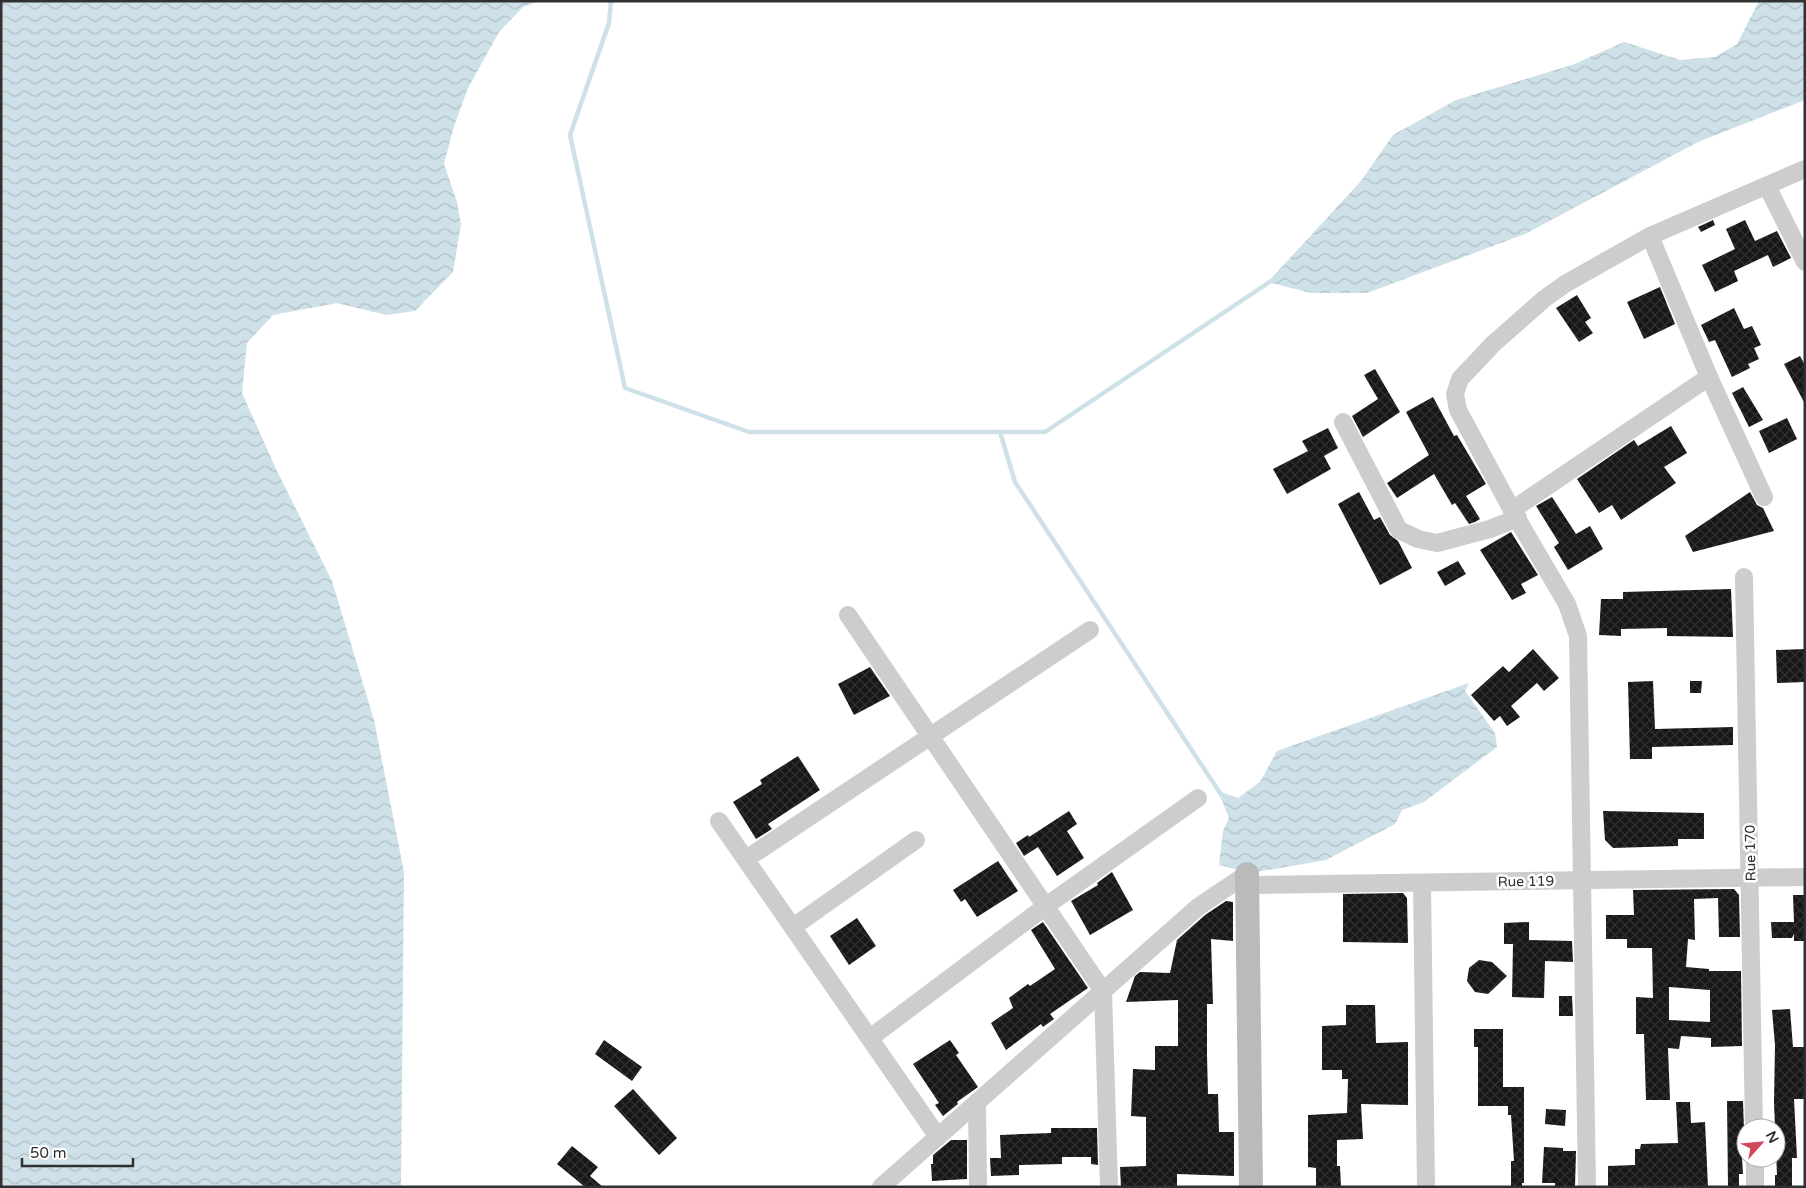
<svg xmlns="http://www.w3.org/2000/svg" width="1806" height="1188" font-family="'Varela Round',sans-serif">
  <defs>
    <pattern id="water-waves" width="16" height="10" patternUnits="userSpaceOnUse" patternTransform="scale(1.25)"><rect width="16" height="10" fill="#cee0e8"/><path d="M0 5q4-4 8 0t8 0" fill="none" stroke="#b1c0c7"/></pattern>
    <pattern id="building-cross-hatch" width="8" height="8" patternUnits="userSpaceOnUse" patternTransform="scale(1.25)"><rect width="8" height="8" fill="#171717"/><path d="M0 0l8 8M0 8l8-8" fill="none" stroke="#303030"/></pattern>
  </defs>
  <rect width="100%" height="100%" fill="#fff"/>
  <g fill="url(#water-waves)">
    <polygon points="1,1 539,1 523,7 499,32 468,88 454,126 444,164 457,202 461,224 453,272 415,311 386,315 337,303 273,315 247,343 242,393 276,469 332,581 374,720 404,872 401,1187 1,1187"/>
    <polygon points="1759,1 1805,1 1805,100 1698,142 1525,234 1367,293 1311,293 1268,282 1361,181 1393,135 1456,100 1572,65 1624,42 1680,60 1715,57 1737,44"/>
    <polygon points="1469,683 1465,691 1495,733 1497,747 1424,802 1402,810 1395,824 1326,860 1251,873 1219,865 1223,831 1229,818 1218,791 1238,798 1260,782 1277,751"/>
  </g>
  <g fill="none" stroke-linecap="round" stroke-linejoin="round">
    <g stroke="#cee0e8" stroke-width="4.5">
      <polyline points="611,1 609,23 570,135 625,388 749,432 1045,432 1271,281"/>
      <polyline points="1000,432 1015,482 1222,796"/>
    </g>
  </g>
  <g fill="url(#building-cross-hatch)" fill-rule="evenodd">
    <polygon points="1713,220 1715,225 1701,232 1698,227"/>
    <polygon points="1745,220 1755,241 1777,231 1791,258 1773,267 1768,255 1734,271 1738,281 1715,292 1702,265 1735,249 1726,229"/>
    <polygon points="1660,287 1675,324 1644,339 1627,302"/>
    <polygon points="1577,295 1591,318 1585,322 1593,333 1579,342 1556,308"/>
    <polygon points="1734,308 1744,329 1752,326 1761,345 1754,348 1759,359 1748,364 1750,368 1732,377 1715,340 1709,342 1701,325"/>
    <polygon points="1800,356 1805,365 1805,404 1784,364"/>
    <polygon points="1375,369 1400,412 1363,437 1352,416 1378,399 1364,375"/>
    <polygon points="1743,387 1763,420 1749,427 1732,393"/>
    <polygon points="1433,397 1454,436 1457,435 1486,484 1466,496 1480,519 1475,522 1469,524 1455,503 1452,505 1434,474 1397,498 1387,483 1429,455 1406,412"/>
    <polygon points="1787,418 1797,439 1769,453 1759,431"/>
    <polygon points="1671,426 1687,453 1664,467 1676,483 1621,520 1612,505 1599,513 1577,479 1634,440 1638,446"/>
    <polygon points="1328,428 1338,448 1324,456 1331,469 1287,494 1273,469 1308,451 1302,441"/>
    <polygon points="1359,492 1374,520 1380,517 1390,535 1398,541 1412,568 1380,585 1338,504"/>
    <polygon points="1750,492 1757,505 1763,508 1774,531 1693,552 1685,536"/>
    <polygon points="1552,497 1576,534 1590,526 1603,549 1568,570 1554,547 1559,543 1536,506"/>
    <polygon points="1511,532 1538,575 1521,584 1526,593 1512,600 1480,550"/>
    <polygon points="1458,561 1466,574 1445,586 1437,572"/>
    <polygon points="1731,589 1733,637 1667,636 1667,628 1621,629 1621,636 1599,635 1601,599 1623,599 1623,592"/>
    <polygon points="1533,649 1559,678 1544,691 1537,683 1511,706 1520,717 1507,726 1500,716 1494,721 1471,695 1503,666 1509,672"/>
    <polygon points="1805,649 1805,682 1777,683 1776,650"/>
    <polygon points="870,667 890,696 854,715 838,684"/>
    <polygon points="1653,681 1655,729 1733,727 1733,745 1652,747 1652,759 1630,759 1628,682"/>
    <polygon points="1690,681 1702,681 1701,693 1690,693"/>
    <polygon points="798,756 820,790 768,824 772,829 756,839 733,802 762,784 760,780"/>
    <polygon points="1069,811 1077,824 1067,831 1084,858 1057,876 1038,847 1024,856 1016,843 1028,835 1029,837"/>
    <polygon points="1603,811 1704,813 1704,839 1678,839 1678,846 1613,848 1605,840"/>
    <polygon points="998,861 1018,891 977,917 965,899 961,902 953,890"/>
    <polygon points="1112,872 1133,910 1090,935 1071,901 1098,885 1097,883"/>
    <path d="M1734,889L1739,895L1740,937H1719L1718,898L1694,899L1695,940L1688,939L1686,967L1709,969V971H1741L1742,1046L1711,1047V1038L1681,1036L1679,1049L1668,1048L1670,1100H1646L1644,1034H1636V997L1653,998L1652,948H1627V939H1606V915H1634L1633,890ZM1669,987L1710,990V1022L1669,1020Z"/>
    <polygon points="1403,893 1407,898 1408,943 1343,942 1343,894"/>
    <polygon points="1793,895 1805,895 1805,941 1794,941 1794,934 1792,938 1772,938 1771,922 1794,922"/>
    <polygon points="1226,901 1233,902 1233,941 1211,939 1213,1004 1207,1004 1207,1055 1208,1094 1218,1094 1219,1132 1234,1132 1234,1176 1177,1174 1177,1187 1121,1187 1120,1167 1146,1166 1146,1117 1131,1116 1133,1069 1155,1070 1155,1046 1178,1046 1178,1000 1126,1002 1135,976 1140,972 1170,973 1177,940 1205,915"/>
    <polygon points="857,918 876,946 849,965 830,936"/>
    <polygon points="1043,922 1088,988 1050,1014 1054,1019 1043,1027 1041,1024 1006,1050 991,1023 1013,1008 1009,998 1028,984 1030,986 1055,969 1031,930"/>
    <polygon points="1529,922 1529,940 1572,941 1573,962 1545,961 1544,998 1512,997 1513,944 1504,944 1504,923"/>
    <polygon points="1479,960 1492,962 1507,976 1488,994 1475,992 1467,981 1469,968"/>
    <polygon points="1559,996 1572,996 1573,1016 1559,1016"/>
    <polygon points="1346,1005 1375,1005 1376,1043 1408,1042 1408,1105 1361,1104 1363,1139 1337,1140 1337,1166 1340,1166 1341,1187 1316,1187 1316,1168 1308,1167 1308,1115 1347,1113 1348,1079 1342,1079 1342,1070 1322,1070 1322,1026 1346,1025"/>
    <polygon points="1790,1009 1793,1047 1805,1047 1805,1099 1794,1099 1797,1158 1792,1158 1792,1187 1775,1187 1775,1175 1777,1175 1774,1103 1775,1045 1772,1010"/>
    <polygon points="1474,1029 1503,1029 1503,1087 1524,1087 1524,1183 1522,1183 1522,1187 1511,1187 1511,1161 1514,1161 1511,1115 1508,1115 1508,1106 1478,1106 1478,1047 1474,1047"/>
    <polygon points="604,1040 642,1067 632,1081 595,1054"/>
    <polygon points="950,1040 959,1053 956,1055 978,1087 957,1102 958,1104 943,1116 935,1105 939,1103 913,1064"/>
    <polygon points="633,1089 677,1138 659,1155 614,1106"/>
    <polygon points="1727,1101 1743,1101 1745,1156 1742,1157 1743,1174 1739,1174 1739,1187 1728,1187"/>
    <polygon points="1676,1102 1690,1102 1691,1123 1705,1122 1708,1187 1608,1187 1608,1166 1635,1165 1635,1149 1640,1149 1641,1144 1678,1143"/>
    <polygon points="1546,1109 1566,1110 1565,1126 1545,1124"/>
    <polygon points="1051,1128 1097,1128 1098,1165 1091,1164 1091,1157 1062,1157 1062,1164 1019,1165 1019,1175 991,1176 990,1158 1001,1158 1000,1135 1051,1133"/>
    <polygon points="951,1140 967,1140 967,1179 932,1181 931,1164 933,1164 933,1155"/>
    <polygon points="572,1146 598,1167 590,1176 603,1187 585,1187 557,1164"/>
    <polygon points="1544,1147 1563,1148 1563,1151 1576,1151 1575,1187 1555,1187 1555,1183 1542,1183"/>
  </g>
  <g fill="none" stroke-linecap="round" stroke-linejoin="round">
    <g stroke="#cdcdcd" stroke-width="18">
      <polyline points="1767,186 1805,262"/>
      <polyline points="1650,236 1709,377 1764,497"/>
      <polyline points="1343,422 1399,530 1418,539 1437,543 1490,529 1518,518"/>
      <polyline points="1512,510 1709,377"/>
      <polyline points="1744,577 1754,1128"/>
      <polyline points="848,615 1103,991 1109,1187"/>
      <polyline points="719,821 938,1137"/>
      <polyline points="746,859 1090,630"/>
      <polyline points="1422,883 1426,1187"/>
      <polyline points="1247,885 1805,877"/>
      <polyline points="793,927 916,840"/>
      <polyline points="870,1038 1046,906 1198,798"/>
      <polyline points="977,1102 978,1187"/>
      <polyline points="1755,1158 1755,1187"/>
      <polyline points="881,1187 1198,907 1247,874"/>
      <polyline points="1587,1187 1578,636 1567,604 1512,510 1458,410 1455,394 1460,379 1493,344 1544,299 1565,284 1650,236 1805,169"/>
    </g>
    <polyline stroke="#bababa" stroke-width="24" points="1247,874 1251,1187"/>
  </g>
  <g text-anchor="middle" stroke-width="5" stroke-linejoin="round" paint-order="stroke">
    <g font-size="14" fill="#303030" stroke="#fff">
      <text transform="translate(1750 853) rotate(-91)" y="5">Rue 170</text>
      <text transform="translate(1526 881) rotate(-1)" y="5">Rue 119</text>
    </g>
  </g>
  <rect width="1806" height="1188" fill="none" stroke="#303030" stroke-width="5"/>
  <g transform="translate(1761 1143) rotate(63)"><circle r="24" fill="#ffffff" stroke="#acacac"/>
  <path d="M0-4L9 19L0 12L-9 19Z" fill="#d1475c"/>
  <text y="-8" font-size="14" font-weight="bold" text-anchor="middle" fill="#303030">N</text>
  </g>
  <path d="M22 1158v8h111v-8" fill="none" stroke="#303030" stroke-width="2.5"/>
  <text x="30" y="1158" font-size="15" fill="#303030" stroke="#ffffff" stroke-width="4" paint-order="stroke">50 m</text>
</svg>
